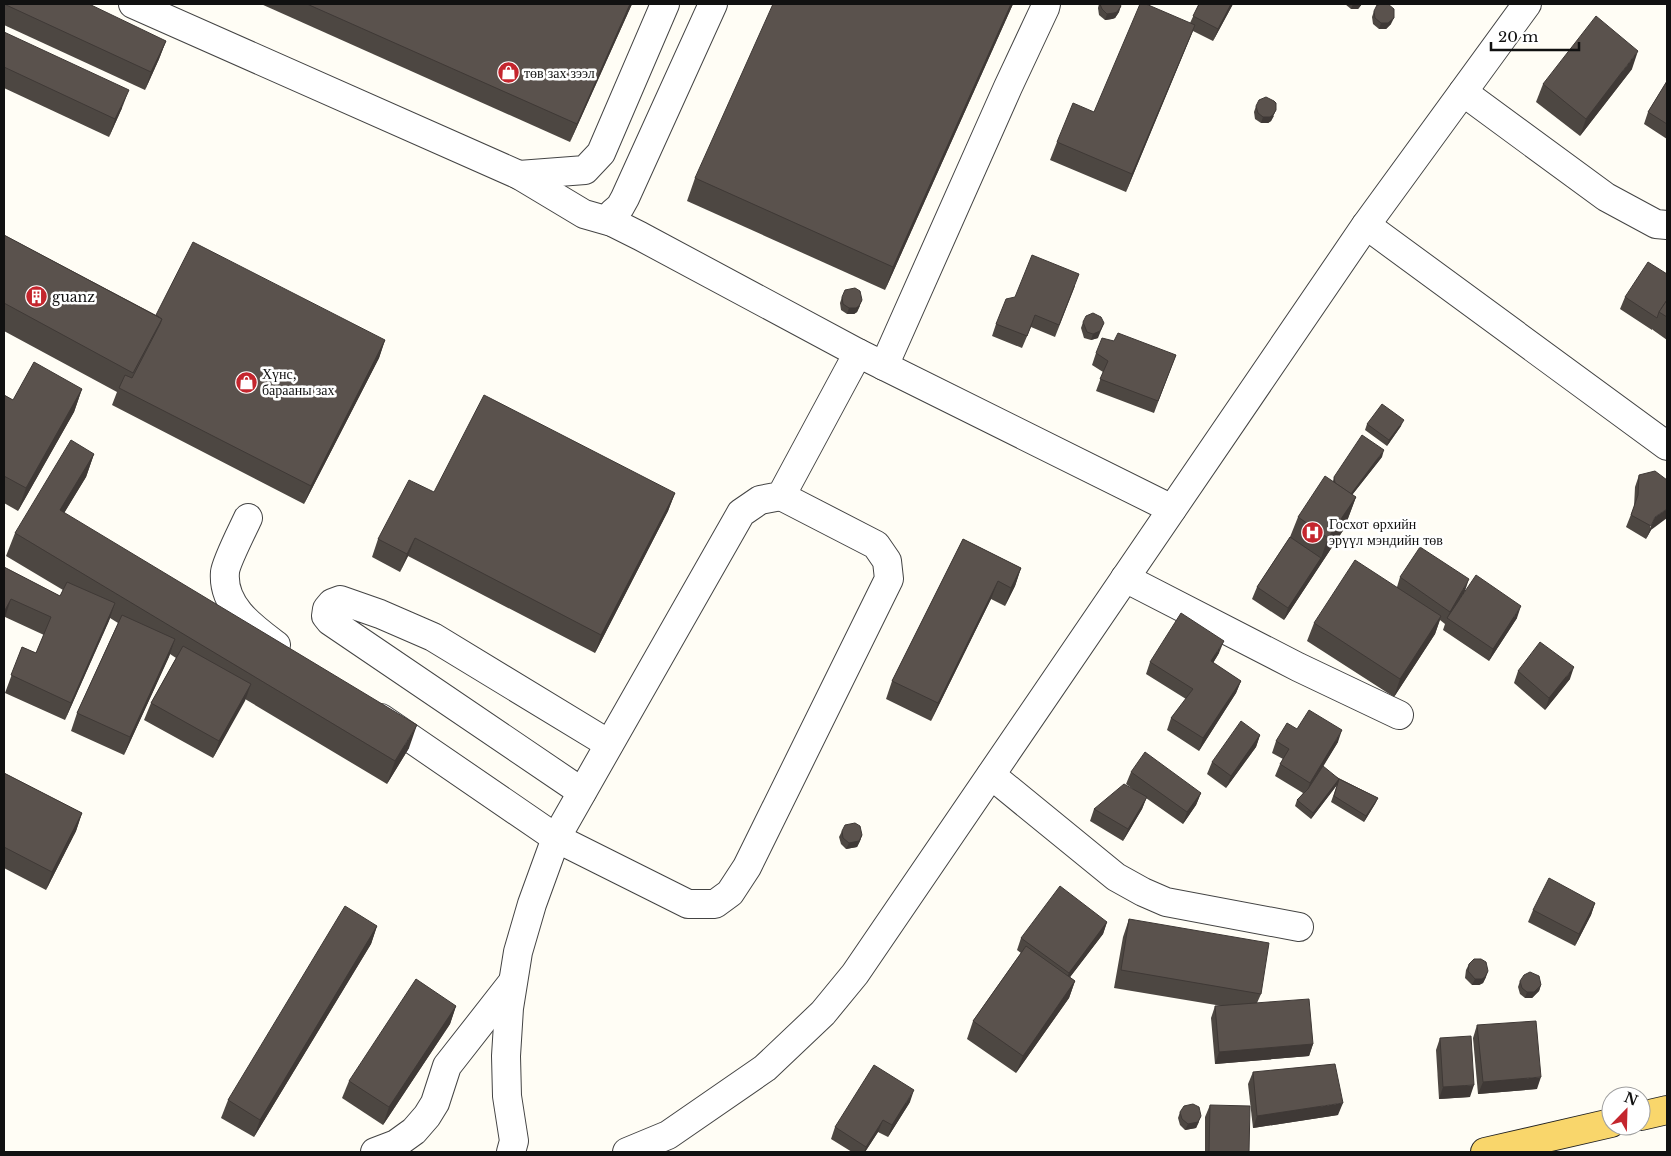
<svg xmlns="http://www.w3.org/2000/svg" width="1671" height="1156" font-family="'Libre Baskerville',serif">
  <rect width="100%" height="100%" fill="#fffdf5"/>
  <g fill="none" stroke-linecap="round" stroke-linejoin="round">
    <defs>
      <g id="minor">
        <polyline points="133,4 519,175 584,214 612,222 640,236 858,353"/>
        <polyline points="1463,92 1606,197 1656,224 1667,225"/>
        <polyline points="519,175 585,170 601,153 665,4"/>
        <polyline points="612,222 613,213 620,207 625,198 713,4"/>
        <polyline points="1366,225 1667,446"/>
        <polyline points="884,366 1008,87 1045,8 1046,4"/>
        <path d="M248,518C243,529 226,562 225,572C222,606 252,627 276,645"/>
        <polyline points="1125,578 1298,667 1399,715"/>
        <polyline points="381,718 556,838 688,904 715,904 730,893 747,867 889,579 887,561 876,545 781,496"/>
        <polyline points="991,775 1116,877 1143,892 1166,902 1299,927"/>
        <polyline points="582,792 330,621 326,616 327,609 332,603 340,600 380,614 433,637 609,744"/>
        <polyline points="375,1152 396,1144 414,1131 427,1116 435,1103 447,1066 512,983"/>
        <polyline points="511,1152 514,1141 507,1096 506,1056 509,1008 518,952 532,904 556,838 741,513 760,500 781,496 858,353 1172,509"/>
        <polyline points="627,1152 668,1135 765,1068 823,1013 855,974 1366,225 1527,4"/>
      </g>
      <g id="major">
        <polyline points="1641,1116 1667,1110"/>
        <polyline points="1485,1152 1611,1123"/>
      </g>
    </defs>
    <use href="#minor" stroke="#444" stroke-width="30"/>
    <use href="#major" stroke="#222" stroke-width="30"/>
    <use href="#minor" stroke="#fff" stroke-width="28"/>
    <use href="#major" stroke="#f9d66b" stroke-width="28"/>
  </g>
  <g fill="#4d4742">
    <polygon points="4,4 166,41 159,59 145,90 4,25"/>
    <polygon points="261,4 632,4 570,142"/>
    <polygon points="1013,4 885,290 687,201 695,178"/>
    <polygon points="1099,4 1120,4 1119,12 1115,18 1112,19 1105,20 1099,15 1098,8"/>
    <polygon points="1199,4 1233,4 1213,41 1193,31 1126,192 1050,160 1057,142 1094,112 1190,23"/>
    <polygon points="1345,4 1362,4 1358,9 1351,9"/>
    <polygon points="1374,11 1391,24 1386,29 1379,29 1373,24 1372,17"/>
    <polygon points="4,32 122,108 109,137 4,88"/>
    <polygon points="1632,69 1580,136 1536,102 1543,84"/>
    <polygon points="1667,81 1667,139 1644,124 1648,112"/>
    <polygon points="1256,106 1274,116 1271,121 1268,123 1261,123 1255,119 1254,112"/>
    <polygon points="4,235 156,315 385,340 379,358 304,504 112,405 117,392 4,331"/>
    <polygon points="1667,274 1667,340 1653,330 1653,329 1652,330 1620,309 1625,297"/>
    <polygon points="1075,286 1055,337 1031,327 1022,348 992,336 996,324 1015,297"/>
    <polygon points="842,297 860,306 857,312 854,314 847,314 841,310 840,303"/>
    <polygon points="1083,322 1098,338 1091,340 1084,338 1081,328"/>
    <polygon points="1096,353 1176,355 1154,413 1096,391 1103,372 1092,365"/>
    <polygon points="82,389 74,412 18,511 4,503 4,395 13,400"/>
    <polygon points="1367,424 1401,426 1387,446 1365,430"/>
    <polygon points="94,454 86,477 64,513 409,748 387,784 245,699 213,758 144,720 151,703 176,658 170,654 124,755 71,731 77,713 118,623 110,618 65,720 5,693 22,647 36,653 44,635 5,617 4,567 60,596 63,590 6,556 15,533"/>
    <polygon points="1382,457 1352,495 1356,497 1344,529 1284,620 1252,599 1257,587 1290,537 1298,517 1333,481 1334,477"/>
    <polygon points="1639,475 1651,530 1646,539 1626,527 1634,507 1635,487"/>
    <polygon points="434,492 675,493 668,511 595,653 408,556 400,572 372,557 378,539"/>
    <polygon points="963,539 1021,568 1015,586 1005,606 991,599 931,721 886,699 892,681"/>
    <polygon points="1400,577 1465,591 1459,600 1517,618 1489,661 1443,630 1445,624 1440,620 1435,634 1394,697 1307,641 1314,623 1397,587"/>
    <polygon points="1219,653 1213,663 1241,681 1236,693 1199,751 1167,730 1171,718 1186,699 1146,674 1150,662"/>
    <polygon points="1518,671 1570,679 1545,710 1514,683"/>
    <polygon points="1297,729 1338,742 1321,769 1378,798 1375,804 1364,822 1331,802 1337,785 1311,819 1295,806 1297,800 1303,793 1275,776 1280,764 1283,759 1272,753 1276,741"/>
    <polygon points="1260,735 1256,747 1226,788 1207,774 1212,762"/>
    <polygon points="1131,772 1201,793 1196,805 1183,824 1146,798 1142,809 1123,841 1090,821 1094,809 1134,790 1126,784"/>
    <polygon points="4,773 82,813 76,831 46,890 4,868"/>
    <polygon points="842,831 862,835 860,841 857,847 846,849 841,844 839,837"/>
    <polygon points="1595,903 1591,915 1575,946 1528,922 1533,910"/>
    <polygon points="1129,919 1261,994 1257,1003 1313,1044 1309,1056 1215,1064 1211,1018 1215,1006 1222,1006 1114,988 1123,937"/>
    <polygon points="1107,922 1103,934 1070,977 1075,981 1069,998 1016,1073 967,1039 973,1021 1021,953 1017,950 1021,938"/>
    <polygon points="377,926 371,944 254,1137 221,1118 228,1100"/>
    <polygon points="1469,964 1486,977 1483,983 1479,985 1472,985 1465,978 1466,970"/>
    <polygon points="1520,981 1541,985 1539,991 1532,998 1525,998 1520,994 1518,987"/>
    <polygon points="456,1006 450,1024 383,1125 342,1098 349,1081"/>
    <polygon points="1477,1025 1537,1089 1478,1094 1473,1038"/>
    <polygon points="1440,1038 1470,1097 1439,1099 1436,1050"/>
    <polygon points="1253,1072 1338,1115 1253,1128 1248,1084"/>
    <polygon points="910,1102 888,1137 878,1132 865,1152 852,1152 831,1139 835,1127"/>
    <polygon points="1210,1105 1249,1152 1205,1152 1205,1117"/>
    <polygon points="1180,1112 1199,1122 1196,1128 1185,1130 1180,1125 1178,1118"/>
  </g>
  <g fill="#3f3936">
    <polygon points="630,4 632,4 570,142 577,124"/>
    <polygon points="1011,4 1013,4 885,290 893,267"/>
    <polygon points="1231,4 1233,4 1213,41 1218,29"/>
    <polygon points="1353,4 1362,4 1358,9 1351,9"/>
    <polygon points="1121,6 1119,12 1115,18 1112,19 1105,20 1107,14"/>
    <polygon points="1394,18 1391,24 1386,29 1379,29 1381,23"/>
    <polygon points="1195,25 1188,42 1126,192 1132,174"/>
    <polygon points="166,41 159,59 145,90 151,72"/>
    <polygon points="1638,51 1632,69 1580,136 1586,119"/>
    <polygon points="129,90 122,108 109,137 115,119"/>
    <polygon points="1276,110 1271,121 1268,123 1261,123 1263,117"/>
    <polygon points="862,300 857,312 854,314 847,314 849,308"/>
    <polygon points="1104,323 1098,338 1091,340 1093,334"/>
    <polygon points="385,340 379,358 304,504 311,486"/>
    <polygon points="82,389 74,412 18,511 26,488"/>
    <polygon points="1404,420 1401,426 1387,446 1389,440"/>
    <polygon points="1384,450 1382,457 1337,514 1340,508"/>
    <polygon points="94,454 86,477 52,533 60,510"/>
    <polygon points="675,493 668,511 595,653 601,635"/>
    <polygon points="1356,497 1344,529 1284,620 1288,608 1321,558 1328,538"/>
    <polygon points="1667,509 1667,518 1651,530 1646,539 1651,526 1655,517"/>
    <polygon points="415,538 408,556 400,572 407,554"/>
    <polygon points="1021,568 1015,586 1005,606 1011,588"/>
    <polygon points="1469,579 1465,591 1448,619 1447,618 1450,612"/>
    <polygon points="998,581 991,599 931,721 938,703"/>
    <polygon points="11,599 5,617 4,619 4,612"/>
    <polygon points="115,603 109,621 65,720 71,703"/>
    <polygon points="1521,606 1517,618 1489,661 1493,649"/>
    <polygon points="1441,616 1435,634 1394,697 1400,679"/>
    <polygon points="175,639 169,657 124,755 130,737"/>
    <polygon points="1224,641 1219,653 1207,673 1211,661"/>
    <polygon points="1574,667 1570,679 1545,710 1549,698"/>
    <polygon points="1241,681 1236,693 1199,751 1203,738"/>
    <polygon points="251,684 245,701 213,758 219,741"/>
    <polygon points="417,725 409,748 387,784 395,761"/>
    <polygon points="1342,730 1338,742 1306,795 1310,783"/>
    <polygon points="1260,735 1256,747 1226,788 1231,776"/>
    <polygon points="1339,779 1337,785 1311,819 1313,813"/>
    <polygon points="1201,793 1196,805 1183,824 1187,812"/>
    <polygon points="1147,797 1142,809 1123,841 1128,829"/>
    <polygon points="1378,798 1375,804 1364,822 1366,816"/>
    <polygon points="82,813 76,831 46,890 52,872"/>
    <polygon points="862,835 860,841 857,847 846,849 849,843"/>
    <polygon points="1595,903 1591,915 1575,946 1579,934"/>
    <polygon points="1107,922 1103,934 1064,985 1069,973"/>
    <polygon points="377,926 371,944 254,1137 260,1120"/>
    <polygon points="1488,971 1486,977 1483,983 1479,985 1472,985 1475,979"/>
    <polygon points="1075,981 1069,998 1016,1073 1023,1056"/>
    <polygon points="1541,985 1539,991 1532,998 1525,998 1527,992"/>
    <polygon points="456,1006 450,1024 383,1125 389,1107"/>
    <polygon points="1313,1044 1309,1056 1215,1064 1219,1052"/>
    <polygon points="1541,1077 1537,1089 1478,1094 1483,1082"/>
    <polygon points="1474,1085 1470,1097 1439,1099 1443,1087"/>
    <polygon points="914,1090 910,1102 888,1137 892,1125"/>
    <polygon points="1343,1103 1338,1115 1253,1128 1257,1116"/>
    <polygon points="1201,1116 1196,1128 1185,1130 1188,1124"/>
    <polygon points="883,1120 878,1132 865,1152 864,1152 866,1147"/>
  </g>
  <g fill="#5a524d" stroke="#3f3936">
    <polygon points="4,4 89,4 166,41 151,72"/>
    <polygon points="307,4 630,4 577,124"/>
    <polygon points="773,4 1011,4 893,267 695,178"/>
    <polygon points="1100,4 1120,4 1121,6 1117,12 1114,13 1107,14 1102,9"/>
    <polygon points="1140,4 1146,4 1195,25 1132,174 1057,142 1073,103 1094,112"/>
    <polygon points="1199,4 1231,4 1218,29 1193,16"/>
    <polygon points="1382,4 1388,4 1394,9 1394,18 1388,23 1381,23 1375,18 1374,11 1377,5"/>
    <polygon points="1596,16 1638,51 1586,119 1543,84"/>
    <polygon points="4,32 129,90 115,119 4,67"/>
    <polygon points="1667,81 1667,124 1648,112"/>
    <polygon points="1266,97 1274,101 1276,103 1276,110 1273,115 1270,117 1263,117 1258,113 1256,106 1259,100"/>
    <polygon points="4,235 162,319 133,373 4,303"/>
    <polygon points="193,242 385,340 311,486 119,388 125,375 132,378 160,324 162,319 156,315"/>
    <polygon points="1032,255 1079,274 1059,325 1035,315 1027,336 996,324 1006,299 1015,297"/>
    <polygon points="1648,262 1667,274 1667,300 1659,312 1657,318 1625,297"/>
    <polygon points="855,288 860,291 862,300 859,306 856,308 849,308 843,304 842,297 845,290"/>
    <polygon points="1667,300 1667,317 1659,312"/>
    <polygon points="1093,313 1101,317 1104,323 1100,331 1093,334 1087,332 1083,322 1086,316"/>
    <polygon points="1118,333 1176,355 1158,401 1100,379 1108,361 1096,353 1102,338 1114,341"/>
    <polygon points="34,362 82,389 26,488 4,476 4,395 13,400"/>
    <polygon points="484,395 675,493 601,635 415,538 407,554 378,539 409,480 434,492"/>
    <polygon points="1382,404 1404,420 1389,440 1367,424"/>
    <polygon points="1362,435 1384,450 1351,494 1335,483 1334,477"/>
    <polygon points="71,440 94,454 60,510 417,725 395,761 15,533"/>
    <polygon points="1655,471 1667,480 1667,509 1655,517 1651,526 1631,515 1638,495 1639,475"/>
    <polygon points="1325,476 1356,497 1328,538 1298,517"/>
    <polygon points="1290,537 1321,558 1288,608 1257,587"/>
    <polygon points="963,539 1021,568 1011,588 998,581 938,703 892,681"/>
    <polygon points="1420,547 1469,579 1450,612 1400,577"/>
    <polygon points="1355,560 1441,616 1400,679 1314,623"/>
    <polygon points="4,567 60,596 67,582 115,603 71,703 11,675 22,647 36,653 51,617 11,599 4,612"/>
    <polygon points="1476,575 1521,606 1493,649 1447,618"/>
    <polygon points="1181,613 1224,641 1211,661 1241,681 1203,738 1171,718 1193,689 1150,662"/>
    <polygon points="122,615 175,639 130,737 77,713"/>
    <polygon points="1540,642 1574,667 1549,698 1518,671"/>
    <polygon points="183,646 251,684 219,741 151,703"/>
    <polygon points="1309,710 1342,730 1310,783 1280,764 1289,749 1276,741 1287,723 1297,729"/>
    <polygon points="1241,721 1260,735 1231,776 1212,762"/>
    <polygon points="1145,752 1201,793 1187,812 1131,772"/>
    <polygon points="1323,766 1339,779 1313,813 1297,800 1308,789"/>
    <polygon points="4,773 82,813 52,872 4,847"/>
    <polygon points="1339,779 1378,798 1366,816 1334,796"/>
    <polygon points="1124,784 1147,797 1128,829 1094,809"/>
    <polygon points="855,823 860,826 862,835 859,841 849,843 843,838 842,831 845,825"/>
    <polygon points="1549,878 1595,903 1579,934 1533,910"/>
    <polygon points="1060,886 1107,922 1069,973 1021,938"/>
    <polygon points="345,906 377,926 260,1120 228,1100"/>
    <polygon points="1129,919 1269,943 1261,994 1121,970"/>
    <polygon points="1026,946 1075,981 1023,1056 973,1021"/>
    <polygon points="1474,959 1481,959 1486,962 1488,971 1485,977 1482,979 1475,979 1468,971 1469,964"/>
    <polygon points="1530,972 1539,976 1541,985 1534,992 1527,992 1522,988 1520,981 1524,975"/>
    <polygon points="416,979 456,1006 389,1107 349,1081"/>
    <polygon points="1309,999 1313,1044 1219,1052 1215,1006"/>
    <polygon points="1536,1021 1541,1077 1483,1082 1477,1025"/>
    <polygon points="1471,1036 1474,1085 1443,1087 1440,1038"/>
    <polygon points="1335,1064 1343,1103 1257,1116 1253,1072"/>
    <polygon points="874,1065 914,1090 892,1125 883,1120 866,1147 835,1127"/>
    <polygon points="1193,1104 1199,1107 1201,1116 1198,1122 1188,1124 1182,1119 1180,1112 1184,1106"/>
    <polygon points="1210,1105 1250,1106 1249,1152 1209,1152"/>
  </g>
  <defs>
    <symbol id="shop-disc" viewBox="-11 -11 22 22"><circle r="9.5" fill="#c4262e" stroke="#fff"/><path d="M-5-2.5h2.3a2.7 3.5 0 0 1 5.4 0H5L5.5 6h-11ZM-1.5-2.5h3a1.5 2.3 0 0 0-3 0Z" fill="#fff"/></symbol>
    <symbol id="building-disc" viewBox="-11 -11 22 22"><circle r="9.5" fill="#c4262e" stroke="#fff"/><path d="M-4-6H4V6H1V3H-1V6H-4ZM-2.5-4.3h1.7v1.8h-1.7ZM.8-4.3h1.7v1.8H.8ZM-2.5-1h1.7V.8h-1.7ZM.8-1h1.7V.8H.8Z" fill="#fff"/></symbol>
    <symbol id="hospital-disc" viewBox="-11 -11 22 22"><circle r="9.5" fill="#c4262e" stroke="#fff"/><path d="M-5-5h3v3.5h4V-5h3V5h-3V1.5h-4V5h-3Z" fill="#fff"/></symbol>
  </defs>
  <g fill-rule="evenodd">
    <use href="#shop-disc" x="496" y="60" width="25" height="25"/>
    <use href="#building-disc" x="24" y="284" width="25" height="25"/>
    <use href="#shop-disc" x="234" y="370" width="25" height="25"/>
    <use href="#hospital-disc" x="1300" y="520" width="25" height="25"/>
  </g>
  <g text-anchor="middle" stroke-width="5" stroke-linejoin="round" paint-order="stroke">
    <g font-size="14" fill="#111" stroke="#fff" text-anchor="start">
      <text x="524" y="78">төв зах зээл</text>
      <text x="52" y="302">guanz</text>
      <text x="262" y="379">Хүнс,<tspan x="262" dy="16">барааны зах</tspan></text>
      <text x="1329" y="529">Госхот өрхийн<tspan x="1329" dy="16">эрүүл мэндийн төв</tspan></text>
    </g>
  </g>
  <rect width="1671" height="1156" fill="none" stroke="#111111" stroke-width="10"/>
  <g transform="translate(1626 1111) rotate(23)"><circle r="24" fill="#ffffff" stroke="#a0a0a0"/>
  <path d="M0-4L9 19L0 12L-9 19Z" fill="#c4262e"/>
  <text y="-8" font-size="14" font-weight="bold" text-anchor="middle" fill="#111111">N</text>
  </g>
  <path d="M1491 42v8h88v-8" fill="none" stroke="#111111" stroke-width="2.5"/>
  <text x="1498" y="42" font-size="15" fill="#111111" stroke="#ffffff" stroke-width="4" paint-order="stroke">20 m</text>
</svg>
